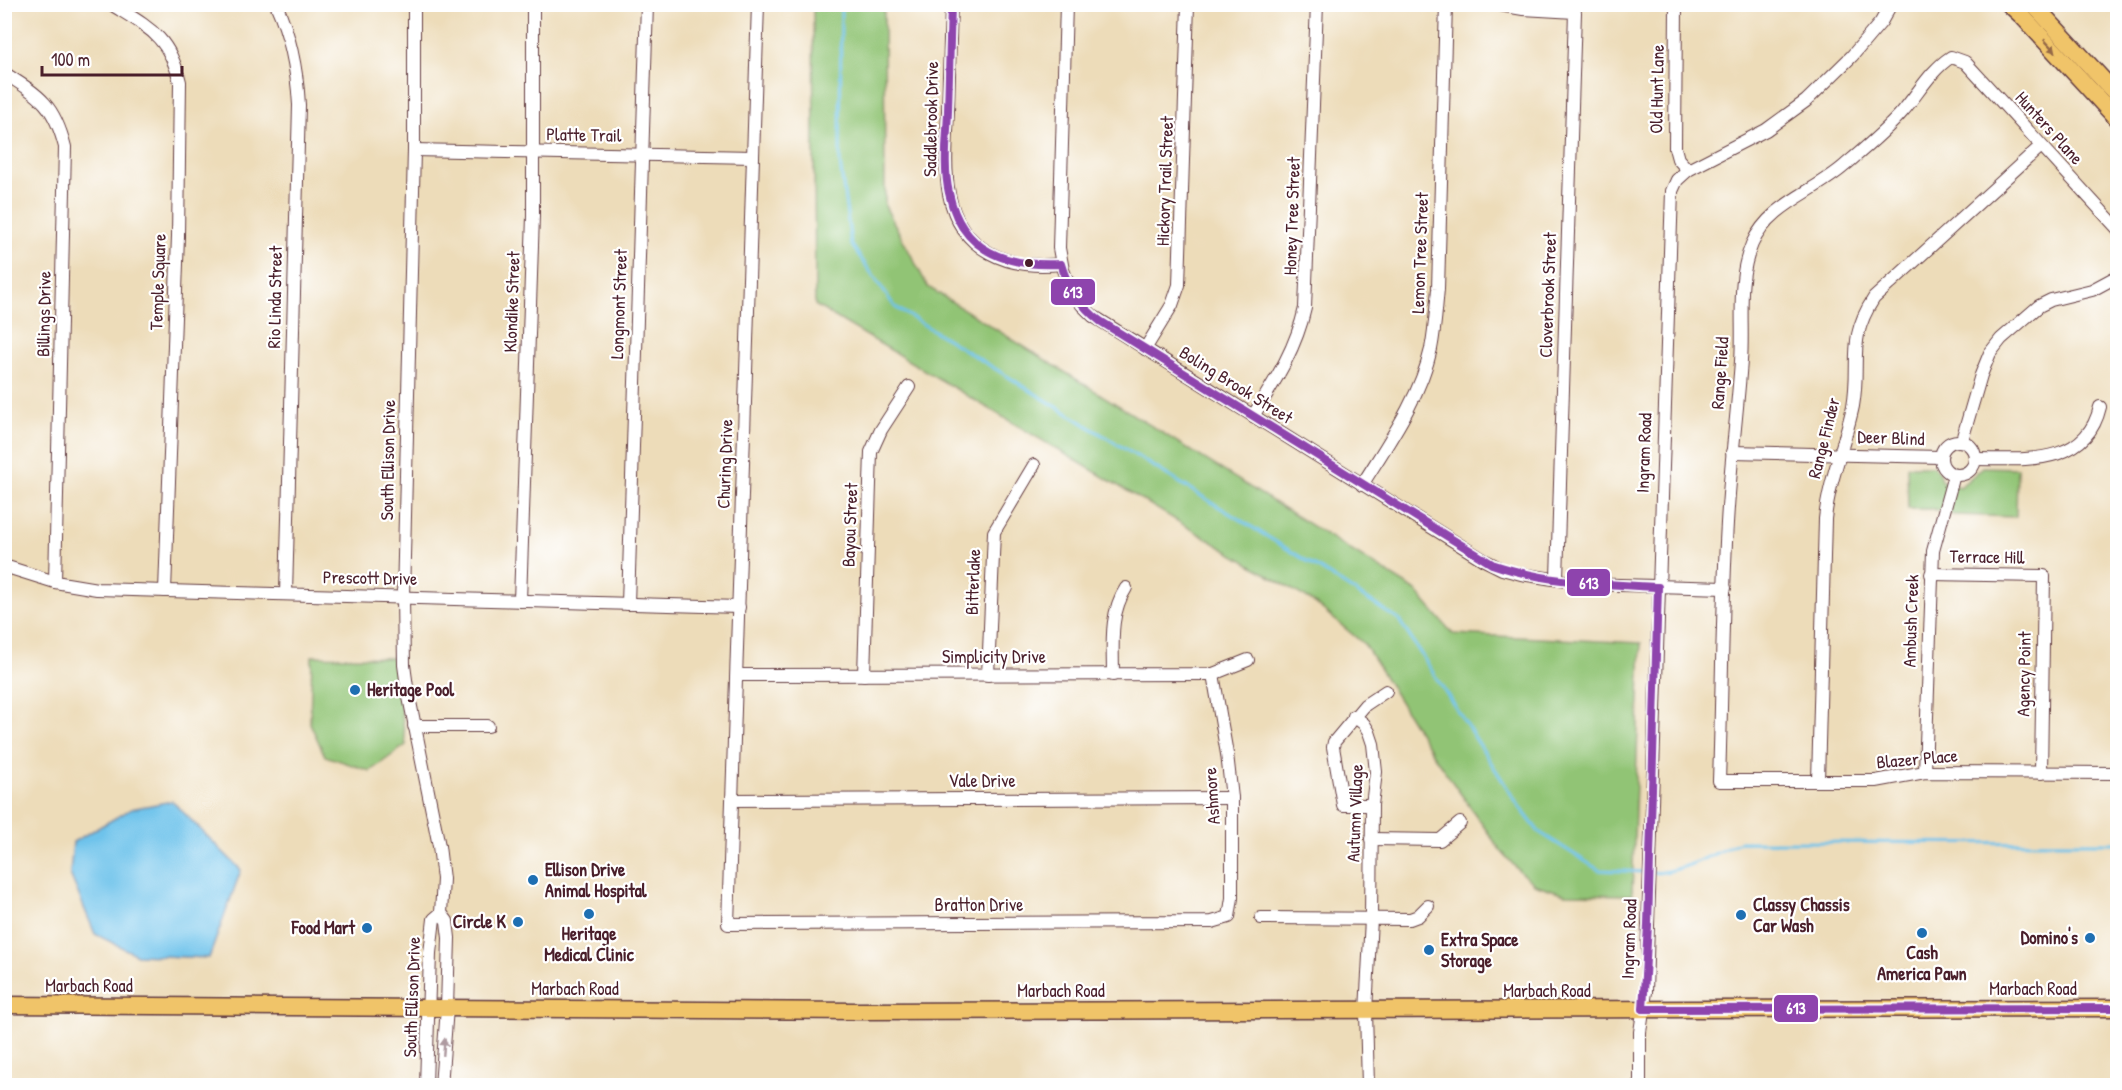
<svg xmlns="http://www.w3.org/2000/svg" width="2122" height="1090" font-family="'Patrick Hand',sans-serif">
  <rect width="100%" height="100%" fill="#fff"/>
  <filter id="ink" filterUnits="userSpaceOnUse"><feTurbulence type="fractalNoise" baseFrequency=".0167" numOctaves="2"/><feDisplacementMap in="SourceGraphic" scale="12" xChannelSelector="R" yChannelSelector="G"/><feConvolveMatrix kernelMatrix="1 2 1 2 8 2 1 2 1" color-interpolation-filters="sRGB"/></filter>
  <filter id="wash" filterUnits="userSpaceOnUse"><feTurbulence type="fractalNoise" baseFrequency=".008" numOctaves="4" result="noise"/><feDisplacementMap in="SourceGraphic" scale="24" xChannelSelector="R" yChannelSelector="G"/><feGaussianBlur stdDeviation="1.35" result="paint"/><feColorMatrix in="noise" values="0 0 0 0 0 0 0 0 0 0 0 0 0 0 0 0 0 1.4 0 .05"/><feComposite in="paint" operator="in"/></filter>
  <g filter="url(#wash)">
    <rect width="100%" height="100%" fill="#eddcb9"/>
    <g fill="#91c475" stroke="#6e7250" stroke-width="1.5">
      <polygon points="813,5 884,5 885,206 928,287 1415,590 1453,634 1641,643 1632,895 1565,894 1534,884 1519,871 1501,851 1432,753 1365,645 1315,603 815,305"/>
      <polygon points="1907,466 1933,466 1939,473 1941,481 1960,487 1983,467 2017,468 2016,517 1954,515 1933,509 1908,509"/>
      <polygon points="312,656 394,658 406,745 370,771 325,756 310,723"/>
    </g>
    <polygon fill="#6ec3eb" stroke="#5c718b" stroke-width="1.5" points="172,801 241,870 209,958 137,955 95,934 70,874 73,842 131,809"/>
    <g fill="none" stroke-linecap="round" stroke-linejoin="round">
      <g stroke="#6ec3eb" stroke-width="3">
        <polyline points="841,4 840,163 851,244 895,307 1323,571 1399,620 1519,806 1539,832 1599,870 1646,872"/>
        <path d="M1652,873C1680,873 1714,854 1739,842L2118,843"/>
      </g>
    </g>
  </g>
  <g filter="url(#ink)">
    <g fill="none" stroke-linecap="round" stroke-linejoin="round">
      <defs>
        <g id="minor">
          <path d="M111,4C149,28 169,36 180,82L178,236L165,591"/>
          <path d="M276,4C291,37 297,69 299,105L286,594"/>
          <polyline points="414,4 414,150 403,597 404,665 407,687 439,846 443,879 441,913 447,921 449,938 447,1008 441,1086"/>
          <polyline points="758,4 728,924 1212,922 1229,917 1232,898 1232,798 1227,754 1213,674"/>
          <path d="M951,4C950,40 949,75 948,111C947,138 944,167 949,194C960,251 1008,270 1061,264"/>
          <polyline points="1066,4 1059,248 1063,270 1072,292 1082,305 1093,316 1484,560 1502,569 1521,574 1585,584 1725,588"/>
          <polyline points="1494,4 1523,9 1575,12 1557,578"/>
          <polyline points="1676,4 1675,148 1678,159 1688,170"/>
          <polyline points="4,5 5,4"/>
          <path d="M4,73C40,96 54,104 65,147L55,582"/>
          <polyline points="414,150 753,157"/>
          <path d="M2118,229L1965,62L1951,57C1931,70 1919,92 1903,111C1886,131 1864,149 1844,166C1813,193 1770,204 1752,244C1736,281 1744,322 1741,361C1737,415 1730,469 1727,523C1722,609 1722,695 1719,781H1876L1925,772L2118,773"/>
          <polyline points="1145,349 1172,305 1179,285 1188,4"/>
          <path d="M1253,416C1275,381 1296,349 1305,308L1317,4"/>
          <polyline points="1962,440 1981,375 1990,353 2001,339 2039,306 2051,300 2092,290 2118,276"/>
          <circle cx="1958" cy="458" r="17"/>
          <polyline points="1732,452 1940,457"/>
          <path d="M1976,459C2023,459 2086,467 2100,407"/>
          <path d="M1362,485C1388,443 1420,398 1431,349C1435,329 1436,309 1438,289L1446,4"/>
          <polyline points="4,566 55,582 97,589 739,607"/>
          <polyline points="1931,574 2044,576 2041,773"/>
          <polyline points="520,601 533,216 533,4"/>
          <polyline points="628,604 647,4"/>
          <polyline points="737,675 1213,674 1248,660"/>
          <polyline points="864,675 871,452 881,430 909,387"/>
          <polyline points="988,675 994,532 1034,465"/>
          <path d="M1113,675C1113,645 1109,614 1126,588"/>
          <polyline points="1354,716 1364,724 1369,732 1373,744 1376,772 1372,805 1371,919 1366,1011 1368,1086"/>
          <polyline points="414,726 488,726"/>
          <polyline points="1925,772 1933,551 1954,475"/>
          <path d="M1818,781L1825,519C1829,480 1845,444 1853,406C1861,361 1846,341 1874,298L2041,146"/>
          <polyline points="733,800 1232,798"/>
          <polyline points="1372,805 1343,805 1333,747 1334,742 1365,705 1386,691"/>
          <polyline points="1371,839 1440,840 1460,823"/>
          <polyline points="1261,918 1410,919 1418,916 1428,906"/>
          <polyline points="426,1086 430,953 434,919 441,913"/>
          <polyline points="1640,1086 1640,1032 1646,992 1648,925 1672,191 1677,180 1688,170 1766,130 1806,101 1852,56 1881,22 1891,4"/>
        </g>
        <g id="major">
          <polyline points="2009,4 2023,17 2118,120"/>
          <polyline points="2033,4 2118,96"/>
          <polyline points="4,1005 858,1011 2118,1008"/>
        </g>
      </defs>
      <use href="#minor" stroke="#623b40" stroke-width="14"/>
      <use href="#major" stroke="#623b40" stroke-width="19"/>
      <use href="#minor" stroke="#fff" stroke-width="12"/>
      <use href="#major" stroke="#f0c469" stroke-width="16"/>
      <defs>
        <path id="bus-1" d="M951,4C950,40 949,75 948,111C947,138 943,167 949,193C961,252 1007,267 1061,264C1068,288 1080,306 1100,321L1492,564C1546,583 1601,584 1658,587L1648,925L1643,1009L2118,1008"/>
      </defs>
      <use href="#bus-1" stroke="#fff" stroke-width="12"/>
      <use href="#bus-1" stroke="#8e44ad" stroke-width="8"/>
    </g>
    <defs><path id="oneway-solid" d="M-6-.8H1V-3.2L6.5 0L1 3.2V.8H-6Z" transform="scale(1.5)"/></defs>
    <use fill="#956947" href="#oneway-solid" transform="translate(2050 46) rotate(47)"/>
    <use fill="#ae9aa0" href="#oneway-solid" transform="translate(444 1047) rotate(-85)"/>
  </g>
  <circle fill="#4a1f2b" stroke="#fff" stroke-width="2" cx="1029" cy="263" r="5"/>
  <g fill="#1f6fb2" stroke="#fff" stroke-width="2">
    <circle cx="355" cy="690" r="6"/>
    <circle cx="533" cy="880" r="6"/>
    <circle cx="589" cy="914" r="6"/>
    <circle cx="1741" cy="915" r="6"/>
    <circle cx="518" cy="922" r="6"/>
    <circle cx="367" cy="928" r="6"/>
    <circle cx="1922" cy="933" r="6"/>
    <circle cx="2090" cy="938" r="6"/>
    <circle cx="1429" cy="950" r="6"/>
  </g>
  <g text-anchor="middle" stroke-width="4.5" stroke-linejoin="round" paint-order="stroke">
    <g font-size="18" fill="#4a1f2b" stroke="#fff">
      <text transform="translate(1657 89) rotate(-89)" y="6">Old Hunt Lane</text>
      <text transform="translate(931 119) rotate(-89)" y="6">Saddlebrook Drive</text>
      <text transform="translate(2049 128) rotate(48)" y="6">Hunters Plane</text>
      <text transform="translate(584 135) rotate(1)" y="6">Platte Trail</text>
      <text transform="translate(1165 181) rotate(-88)" y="6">Hickory Trail Street</text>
      <text transform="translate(1292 216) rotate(-88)" y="6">Honey Tree Street</text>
      <text transform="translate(1420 253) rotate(-88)" y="6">Lemon Tree Street</text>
      <text transform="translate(158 282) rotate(-88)" y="6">Temple Square</text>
      <text transform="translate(1548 295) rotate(-88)" y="6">Cloverbrook Street</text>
      <text transform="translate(275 297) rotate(-89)" y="6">Rio Linda Street</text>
      <text transform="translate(512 302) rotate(-88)" y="6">Klondike Street</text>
      <text transform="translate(619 304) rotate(-88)" y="6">Longmont Street</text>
      <text transform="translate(44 314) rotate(-89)" y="6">Billings Drive</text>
      <text transform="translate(1720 373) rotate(-86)" y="6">Range Field</text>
      <text transform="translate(1236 385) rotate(32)" y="6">Boling Brook Street</text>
      <text transform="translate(1824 438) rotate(-76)" y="6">Range Finder</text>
      <text transform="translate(1891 438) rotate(2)" y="6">Deer Blind</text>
      <text transform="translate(1644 453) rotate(-88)" y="6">Ingram Road</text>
      <text transform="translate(388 460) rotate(-89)" y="6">South Ellison Drive</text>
      <text transform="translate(725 464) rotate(-88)" y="6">Churing Drive</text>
      <text transform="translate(850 525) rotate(-88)" y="6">Bayou Street</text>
      <text transform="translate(1987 557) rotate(1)" y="6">Terrace Hill</text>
      <text transform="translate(370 578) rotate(1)" y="6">Prescott Drive</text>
      <text transform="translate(973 582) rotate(-88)" y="6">Bitterlake</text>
      <text transform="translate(1911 621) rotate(-88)" y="6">Ambush Creek</text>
      <text x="994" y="663">Simplicity Drive</text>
      <text transform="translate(2024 674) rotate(-89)" y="6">Agency Point</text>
      <text transform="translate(1917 759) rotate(-5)" y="6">Blazer Place</text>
      <text x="982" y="787">Vale Drive</text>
      <text transform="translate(1212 796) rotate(-94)" y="6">Ashmore</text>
      <text transform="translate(1355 813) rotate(-88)" y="6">Autumn Village</text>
      <text x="979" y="911">Bratton Drive</text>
      <text transform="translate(1629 939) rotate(-88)" y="6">Ingram Road</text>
      <text x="89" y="992">Marbach Road</text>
      <text x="575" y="995">Marbach Road</text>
      <text x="2033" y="995">Marbach Road</text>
      <text x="1061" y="997">Marbach Road</text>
      <text x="1547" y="997">Marbach Road</text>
      <text transform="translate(412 997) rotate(-88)" y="6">South Ellison Drive</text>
    </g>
    <g font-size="18" font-weight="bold" fill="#4a1f2b" stroke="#fff" text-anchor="start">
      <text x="367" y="696">Heritage Pool</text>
      <text x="545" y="876">Ellison Drive<tspan x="545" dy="21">Animal Hospital</tspan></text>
      <text x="1753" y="911">Classy Chassis<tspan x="1753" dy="21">Car Wash</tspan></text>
      <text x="506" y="928" text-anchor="end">Circle K</text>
      <text x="355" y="934" text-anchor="end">Food Mart</text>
      <text x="589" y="940" text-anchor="middle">Heritage<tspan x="589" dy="21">Medical Clinic</tspan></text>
      <text x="2078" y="944" text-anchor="end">Domino's</text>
      <text x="1441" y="946">Extra Space<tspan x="1441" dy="21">Storage</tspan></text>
      <text x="1922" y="959" text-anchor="middle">Cash<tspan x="1922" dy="21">America Pawn</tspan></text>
    </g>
  </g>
  <g stroke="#fff" stroke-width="2">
    <rect x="1050" y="278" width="46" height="28" rx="6" fill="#8e44ad"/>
    <rect x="1566" y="568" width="45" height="29" rx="6" fill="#8e44ad"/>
    <rect x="1773" y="994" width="46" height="29" rx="6" fill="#8e44ad"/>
  </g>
  <g font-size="16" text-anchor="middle" font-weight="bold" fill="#fff">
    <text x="1073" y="298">613</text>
    <text x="1589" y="589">613</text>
    <text x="1796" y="1014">613</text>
  </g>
  <rect width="2122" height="1090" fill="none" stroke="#fff" stroke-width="24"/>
  <path d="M42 66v9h140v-9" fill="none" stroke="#4a1f2b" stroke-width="3"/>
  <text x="51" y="66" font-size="18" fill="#4a1f2b" stroke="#ffffff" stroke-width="4.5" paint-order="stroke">100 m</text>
</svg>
